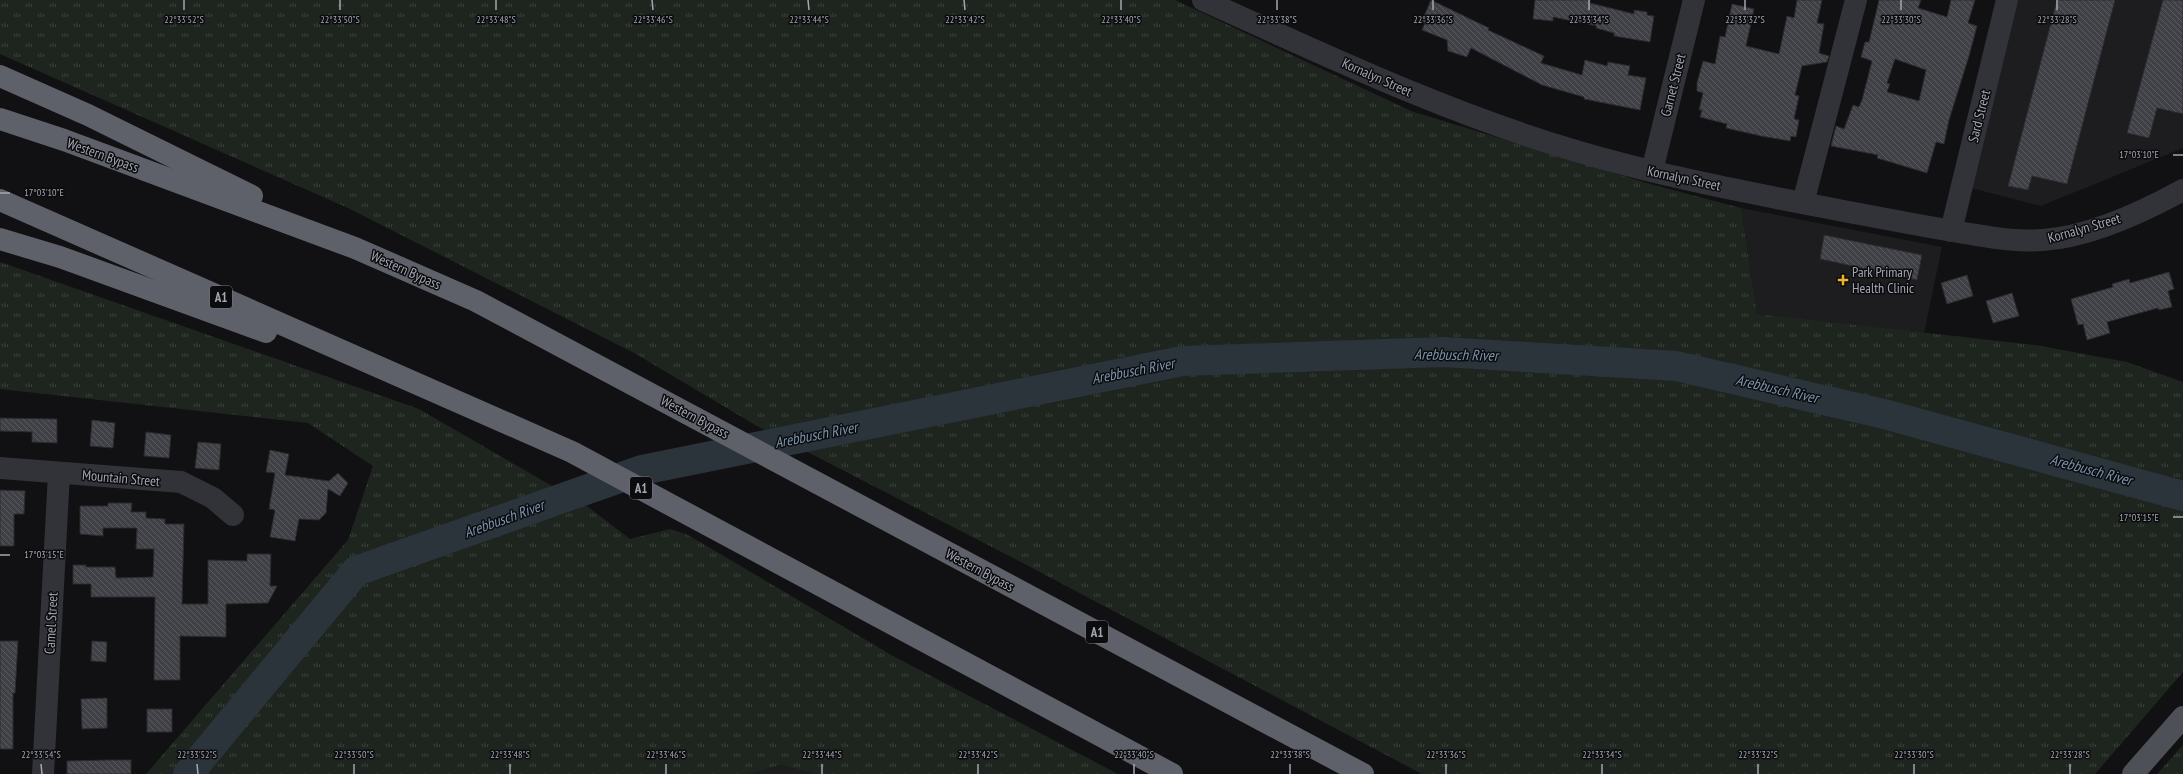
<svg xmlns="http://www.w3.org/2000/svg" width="2183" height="774" font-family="'PT Sans Narrow',sans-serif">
  <defs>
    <pattern id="grass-tufts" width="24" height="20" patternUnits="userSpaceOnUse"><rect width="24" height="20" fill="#1e251f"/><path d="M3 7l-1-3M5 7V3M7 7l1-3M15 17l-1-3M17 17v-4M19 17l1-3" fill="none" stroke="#3c423d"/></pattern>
    <pattern id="building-back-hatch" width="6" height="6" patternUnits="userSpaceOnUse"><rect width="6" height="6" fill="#404146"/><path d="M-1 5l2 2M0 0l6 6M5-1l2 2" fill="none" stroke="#585a5e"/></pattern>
  </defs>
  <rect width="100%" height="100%" fill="#111113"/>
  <g fill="#1d1d20">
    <polygon points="2016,0 2183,0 2183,148 2041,206 1967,187"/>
    <polygon points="1741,208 1942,247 1924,333 1757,314"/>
    <polygon points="781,765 815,774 747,774"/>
  </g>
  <g fill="url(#grass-tufts)">
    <polygon points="0,0 1175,0 1411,111 1650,184 1741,208 1757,314 2035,345 2127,362 2183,382 2183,672 2095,774 1422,774 1019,561 757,426 636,354 348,208 0,54"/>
    <polygon points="0,262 419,409 588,507 630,539 670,529 688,535 893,656 1118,774 815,774 781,765 747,774 146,774 348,540 373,466 308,423 0,389"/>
    <polygon points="2183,745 2183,774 2157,774"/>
  </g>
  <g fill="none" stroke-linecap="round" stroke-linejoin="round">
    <polyline stroke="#2b333b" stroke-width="30" points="188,774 356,571 642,470 1182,361 1443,352 1676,366 1884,414 2183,496"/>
  </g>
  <g fill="url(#building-back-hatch)" stroke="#2b2b2f" fill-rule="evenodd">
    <polygon points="1431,0 1489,28 1488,30 1544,56 1541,63 1582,75 1585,60 1607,66 1608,62 1630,66 1628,75 1646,78 1640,110 1584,99 1584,97 1542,85 1471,48 1467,57 1448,51 1447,40 1422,30 1425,23 1422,21"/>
    <polygon points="1535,0 1590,0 1590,3 1634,14 1634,10 1647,12 1647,15 1654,16 1650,42 1614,36 1614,33 1596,28 1597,26 1553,17 1553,21 1533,19"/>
    <polygon points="1797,0 1822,0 1817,23 1824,24 1819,53 1829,56 1827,62 1802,66 1795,95 1799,96 1794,119 1799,120 1796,137 1791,136 1790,141 1761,136 1726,128 1727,124 1700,117 1702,110 1699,110 1703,93 1697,91 1697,83 1703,61 1715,64 1720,36 1725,37 1732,4 1754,9 1746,46 1779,54 1787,16 1794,18"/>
    <path d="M1879,0H1921L1918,8L1947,17L1951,0H1975L1968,23L1977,26L1969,56L1949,120L1944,144L1936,142L1927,173L1877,158L1878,155L1831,146L1836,126L1844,129L1853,105L1859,107L1862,100L1872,61L1861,57L1865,42H1869ZM1895,59L1926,70L1919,101L1887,92L1890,84L1887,83Z"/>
    <polygon points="2057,0 2115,0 2067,184 2032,176 2028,190 2008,186"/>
    <polygon points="2163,0 2183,0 2183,114 2157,108 2149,138 2127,133"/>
    <polygon points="1824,235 1922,255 1917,280 1820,259"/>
    <polygon points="2169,272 2174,289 2168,291 2172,307 2159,310 2158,308 2107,322 2110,333 2087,340 2083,324 2078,325 2071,299 2113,287 2112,284 2129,279 2130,283"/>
    <polygon points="1967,275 1973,296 1947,304 1941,283"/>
    <polygon points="2012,293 2019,316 1993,323 1986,301"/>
    <polygon points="0,418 57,419 57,443 32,442 32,432 0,431"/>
    <polygon points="92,420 115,423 113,448 90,446"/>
    <polygon points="146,432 171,435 169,458 144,456"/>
    <polygon points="198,442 221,444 219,470 195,468"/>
    <polygon points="270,450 289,454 285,475 329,481 338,473 348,483 340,496 328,489 326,513 319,520 299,519 295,541 270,537 275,510 269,509 275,473 266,472"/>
    <polygon points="0,490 25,491 24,514 14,514 14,546 0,546"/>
    <polygon points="108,503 132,503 131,512 146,512 146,518 165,519 165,524 184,524 182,604 208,604 208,560 247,561 247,554 271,554 270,586 277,586 268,603 226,604 226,637 180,636 180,680 154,680 155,597 91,597 91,584 73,584 73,565 86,565 86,567 115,567 116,578 153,577 154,549 136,549 137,528 103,528 103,536 80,534 80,506 108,506"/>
    <polygon points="0,641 18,641 15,693 13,693 13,749 0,749"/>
    <polygon points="92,641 107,642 106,662 91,661"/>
    <polygon points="107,698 107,728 82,729 81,699"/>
    <rect x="147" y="709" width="25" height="23"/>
    <polygon points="108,760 131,760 131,774 67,774 67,761"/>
  </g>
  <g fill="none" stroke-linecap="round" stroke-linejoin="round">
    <g stroke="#323338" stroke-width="22">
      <path d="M1203,0C1325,55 1447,113 1576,151C1667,178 1761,195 1854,213C1893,220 1932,228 1971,234C1995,238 2018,242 2043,240C2089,237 2143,212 2183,190"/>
      <polyline points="1652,171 1694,0"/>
      <polyline points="1803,203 1856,0"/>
      <polyline points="1951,231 2007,0"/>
      <polyline points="0,468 181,482 213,498 233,515"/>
      <polyline points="43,774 59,473"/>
    </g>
    <polyline stroke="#4e5057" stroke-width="22" points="2133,774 2183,717"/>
    <g stroke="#5e6169" stroke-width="22">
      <polyline points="0,76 88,115 252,196"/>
      <polyline points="0,119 64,140 355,248 476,301 1363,774"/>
      <polyline points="0,200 572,452 1172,774"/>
      <polyline points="0,239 60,257 266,332"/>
    </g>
  </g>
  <path fill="none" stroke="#a3a7b3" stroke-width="1.5" d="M184,0V10M340,0V10M496,0V10M652,0L653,10M808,0L809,10M964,0L965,10M1121,0V10M1277,0V10M1433,0V10M1589,0V10M1745,0V10M1901,0V10M2057,0V10M2173,155H2183M0,193H10M2173,517H2183M0,555H10M41,764L42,774M197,764L198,774M354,764V774M510,764V774M666,764V774M822,764V774M978,764V774M1134,764V774M1290,764V774M1446,764V774M1602,764V774M1758,764V774M1914,764V774M2070,764V774"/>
  <path fill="#efb22d" stroke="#0c0c0e" stroke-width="1.5" d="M1841 274h4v4h4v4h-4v4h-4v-4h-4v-4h4z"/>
  <g text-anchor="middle" stroke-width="3" stroke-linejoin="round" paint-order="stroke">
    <g fill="#0c0c0e" stroke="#767882" stroke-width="1">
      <rect x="210" y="286" width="22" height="22" rx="3"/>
      <rect x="630" y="477" width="22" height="22" rx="3"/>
      <rect x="1086" y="621" width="22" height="22" rx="3"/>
    </g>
    <g font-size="13" font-weight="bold" fill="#a3a7b3">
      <text x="221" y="302">A1</text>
      <text x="641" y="493">A1</text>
      <text x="1097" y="637">A1</text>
    </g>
    <g font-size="14" fill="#a3a7b3" stroke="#0c0c0e">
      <text transform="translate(1377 77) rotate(24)" y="5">Kornalyn Street</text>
      <text transform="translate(1673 85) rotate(-76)" y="5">Garnet Street</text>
      <text transform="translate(1979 116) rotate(-76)" y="5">Sard Street</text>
      <text transform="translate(103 155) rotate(20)" y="5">Western Bypass</text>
      <text transform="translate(1684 178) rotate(12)" y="5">Kornalyn Street</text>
      <text transform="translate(2084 228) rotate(-16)" y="5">Kornalyn Street</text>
      <text transform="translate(406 270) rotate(24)" y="5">Western Bypass</text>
      <text transform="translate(695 417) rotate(28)" y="5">Western Bypass</text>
      <text transform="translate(121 478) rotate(5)" y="5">Mountain Street</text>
      <text transform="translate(980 570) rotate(28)" y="5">Western Bypass</text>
      <text transform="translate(51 623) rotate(-87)" y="5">Camel Street</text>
    </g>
    <g font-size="14" fill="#a3a7b3" stroke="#0c0c0e" text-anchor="start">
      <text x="1852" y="277">Park Primary<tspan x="1852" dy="16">Health Clinic</tspan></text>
    </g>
    <g font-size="15" font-style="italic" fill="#7994ae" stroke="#0c0c0e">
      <text transform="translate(1456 355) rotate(1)" y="5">Arebbusch River</text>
      <text transform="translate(1133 371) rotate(-11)" y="5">Arebbusch River</text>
      <text transform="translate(1777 389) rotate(13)" y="5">Arebbusch River</text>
      <text transform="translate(816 435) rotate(-11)" y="5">Arebbusch River</text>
      <text transform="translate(2091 470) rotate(15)" y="5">Arebbusch River</text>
      <text transform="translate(504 519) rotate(-20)" y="5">Arebbusch River</text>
    </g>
  </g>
  <g font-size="10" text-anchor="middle" fill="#a3a7b3" stroke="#0c0c0e" stroke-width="3" stroke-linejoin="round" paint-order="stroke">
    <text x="184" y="23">22°33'52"S</text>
    <text x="340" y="23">22°33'50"S</text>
    <text x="496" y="23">22°33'48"S</text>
    <text x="653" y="23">22°33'46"S</text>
    <text x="809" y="23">22°33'44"S</text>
    <text x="965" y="23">22°33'42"S</text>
    <text x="1121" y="23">22°33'40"S</text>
    <text x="1277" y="23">22°33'38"S</text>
    <text x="1433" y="23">22°33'36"S</text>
    <text x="1589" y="23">22°33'34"S</text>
    <text x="1745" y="23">22°33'32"S</text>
    <text x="1901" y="23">22°33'30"S</text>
    <text x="2057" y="23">22°33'28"S</text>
    <text x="2139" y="158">17°03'10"E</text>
    <text x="44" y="196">17°03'10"E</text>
    <text x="2139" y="521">17°03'15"E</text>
    <text x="44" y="558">17°03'15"E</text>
    <text x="41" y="758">22°33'54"S</text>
    <text x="197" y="758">22°33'52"S</text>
    <text x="354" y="758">22°33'50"S</text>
    <text x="510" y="758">22°33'48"S</text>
    <text x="666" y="758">22°33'46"S</text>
    <text x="822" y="758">22°33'44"S</text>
    <text x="978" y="758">22°33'42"S</text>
    <text x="1134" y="758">22°33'40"S</text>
    <text x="1290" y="758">22°33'38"S</text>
    <text x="1446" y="758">22°33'36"S</text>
    <text x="1602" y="758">22°33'34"S</text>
    <text x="1758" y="758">22°33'32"S</text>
    <text x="1914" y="758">22°33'30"S</text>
    <text x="2070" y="758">22°33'28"S</text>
  </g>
</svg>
